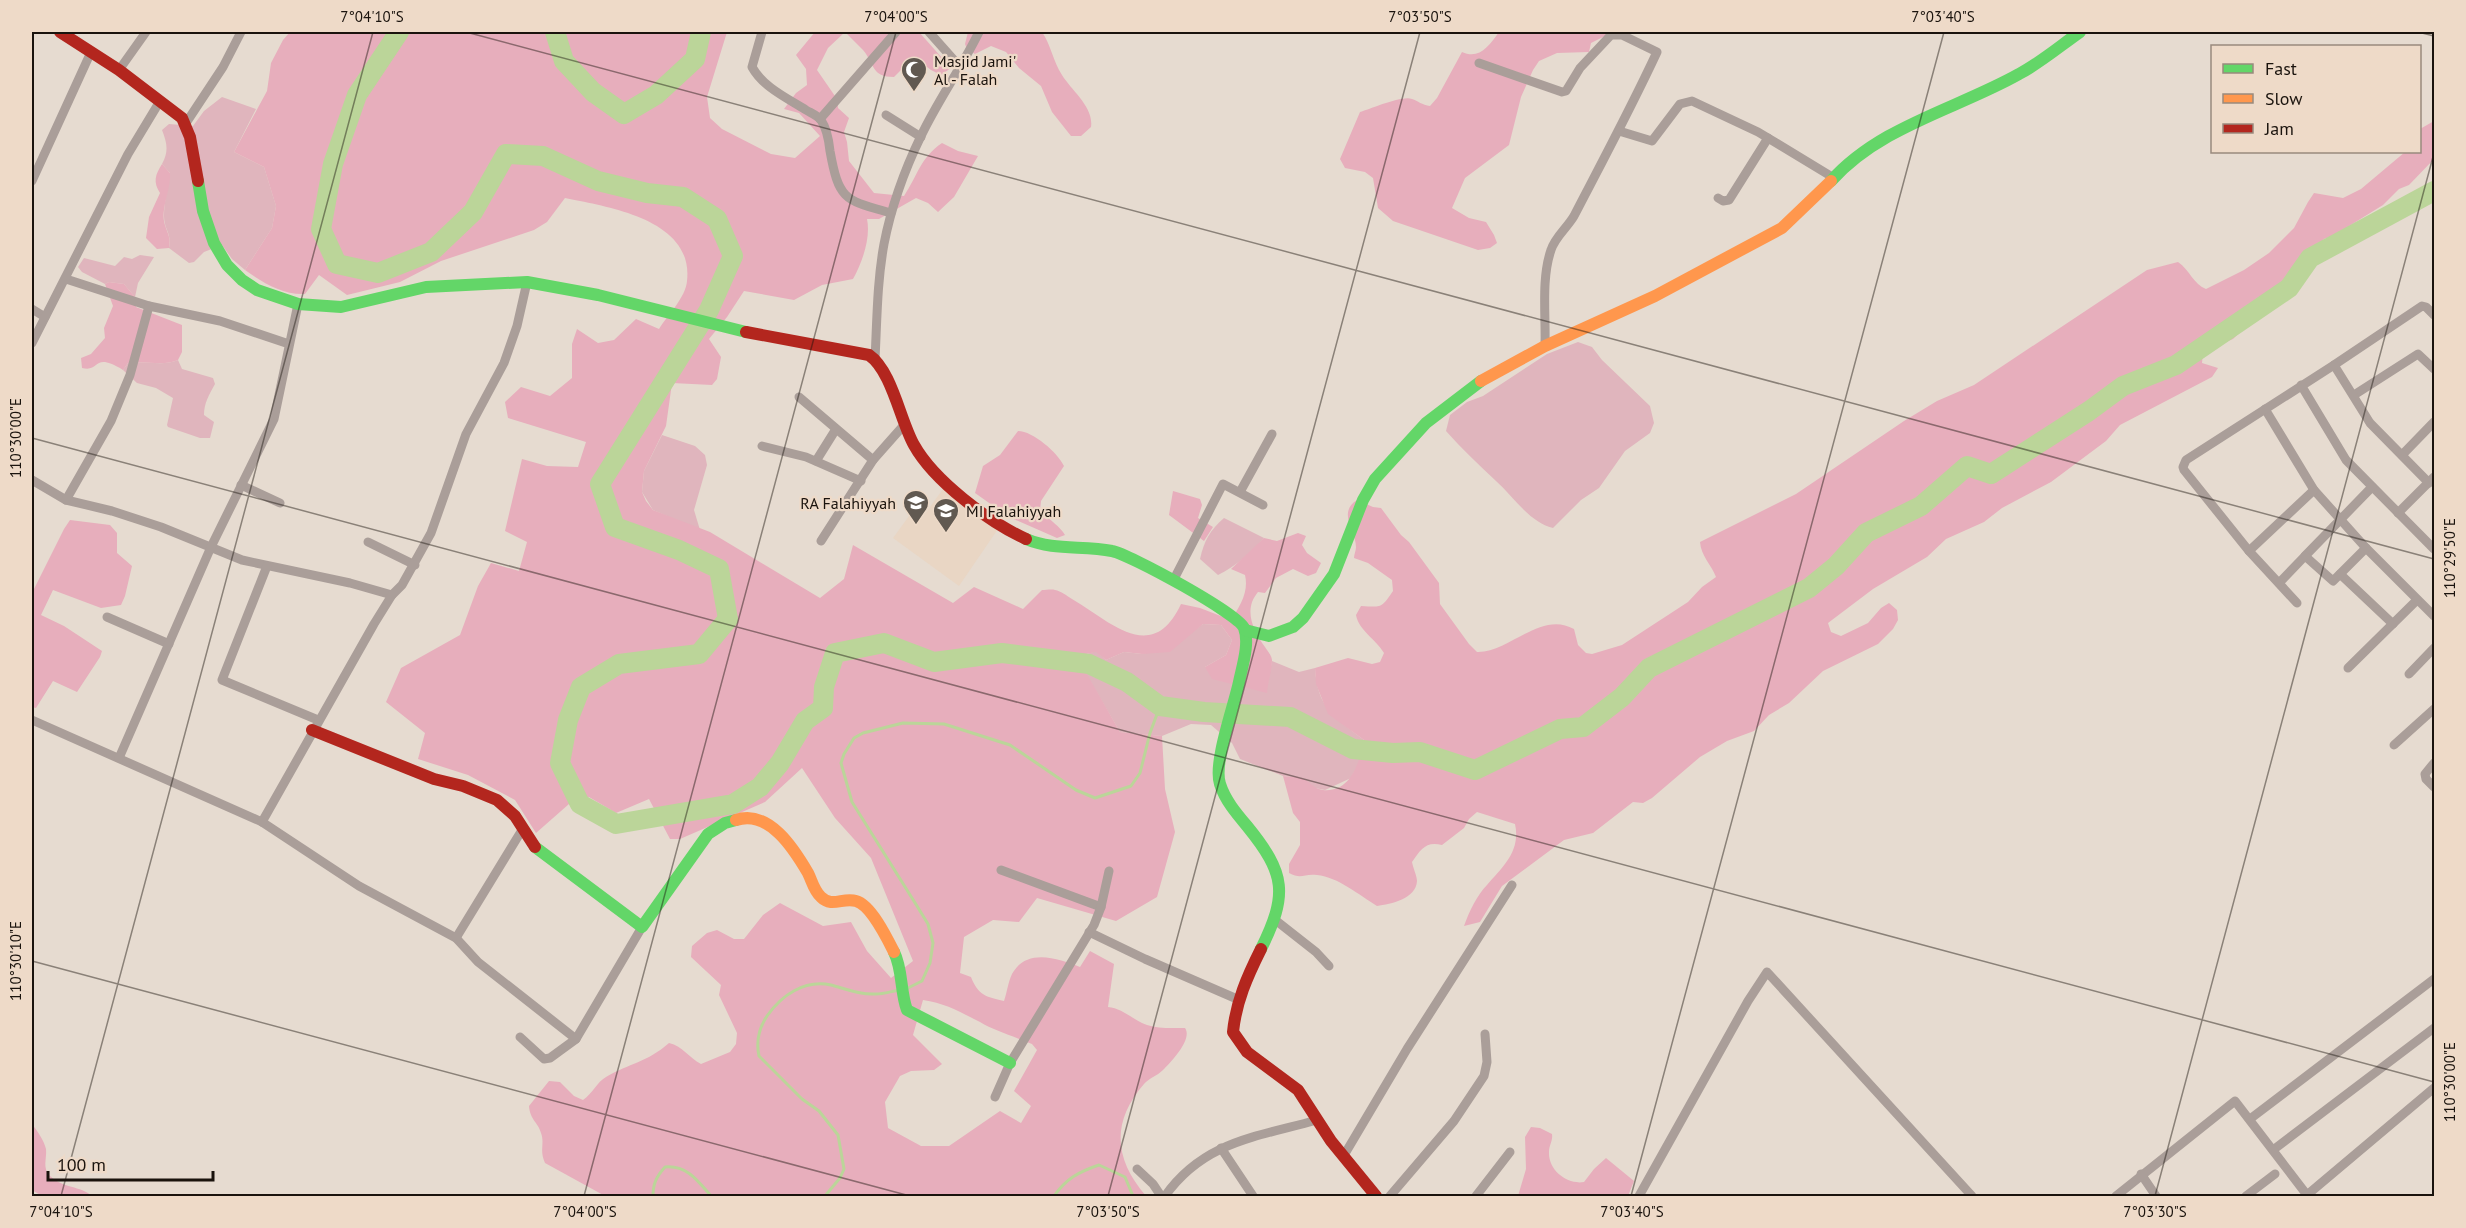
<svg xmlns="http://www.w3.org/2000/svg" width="2466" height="1228" font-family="'PT Sans',sans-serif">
  <rect width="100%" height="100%" fill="#e6dbd0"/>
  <polygon fill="#e9d6c4" points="943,489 998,529 959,586 893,538 912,512 922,518"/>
  <g fill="#e0b5bd">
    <path d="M222,97L256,109L234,152L264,167L276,206L272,228L245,270L232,259L222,245L204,252L194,262L189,263L169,248C172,233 164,230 164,216C164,202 168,187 170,173L162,164C169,151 167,143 162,130L169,124L193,126L204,111Z"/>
    <polygon points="140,255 154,257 138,283 135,297 124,284 109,282 105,284 82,272 78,267 84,258 115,266 124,257 132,259"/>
    <path d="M1578,342L1592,347L1602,360L1650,406L1654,423L1650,433L1625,451L1599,488L1581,500L1553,528C1529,522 1514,497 1496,481C1479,465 1462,449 1446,431L1450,415L1467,402L1483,396L1547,354Z"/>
    <path d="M178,360L182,369L213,378L215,384C209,395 204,403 204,415L214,422L210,438H200L168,427L167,425L173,398L156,388L137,383L123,370L128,363C144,360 163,367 178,360Z"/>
    <polygon points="662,435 695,446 705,455 707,465 694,510 700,530 653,510 642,492 644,471"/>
    <path d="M1224,518L1264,538C1251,553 1236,566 1218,575L1200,559C1204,541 1210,530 1224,518Z"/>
    <path d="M1203,624L1221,625L1232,640L1226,655L1205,667L1268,682L1272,661L1299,672L1315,668C1317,708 1335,718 1364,740L1360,761L1351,778L1325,790L1315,788L1302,778L1283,776L1240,759L1232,743L1211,725L1191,724L1162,736L1120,732L1082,667L1087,654L1096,651L1106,660L1124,652L1142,654L1186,636Z"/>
  </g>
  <g fill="#e7aebc" fill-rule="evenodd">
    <path d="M290,32H727L707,97L710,118L722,129L771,154L795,158L820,136L799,113L784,109L796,93L807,85L806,69L796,55L815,32H919L951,68L941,75L931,70L914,57L894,77C871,77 875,64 863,50C857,44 851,38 845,32L828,48L817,70L837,99L838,108L849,118L844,132L847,142L849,161L874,193L904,196C918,175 920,158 942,143L958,151L978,156L954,197L938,212L928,203L916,198L879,219H867C871,238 862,263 853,279L822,285L794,300L744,291L727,317L709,339L721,357L717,379L712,385L672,383L666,426L644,471L642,492L646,501L653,510L710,532L820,598L844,579L853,545L953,603L974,587L1023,609L1042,590C1046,590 1052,589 1055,590C1061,591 1067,596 1072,599C1110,621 1152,666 1181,604L1200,608L1231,620C1240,606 1249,592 1245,575L1231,569L1264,538L1277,541L1298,533L1306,536L1302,545L1307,553L1321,563L1316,573L1308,576L1293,569L1276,578L1265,593L1258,592C1243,610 1253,630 1265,647C1268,652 1271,654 1272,660C1272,670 1268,682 1267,693L1212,679L1205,667L1226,655L1232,640L1221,625L1203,624L1170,652L1142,654L1124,652L1106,660L1096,652L1086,654L1083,667L1120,732L1162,736L1165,789L1175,832L1157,897L1116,921L1037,898L1019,922L993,920L964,937L960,973L971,977C978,995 986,997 1004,1001C1007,993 1008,982 1012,974C1027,947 1059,959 1080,967L1090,951L1114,964L1108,1007C1122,1008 1133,1020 1147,1025C1158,1029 1173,1028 1185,1028C1193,1039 1171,1062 1163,1070C1157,1076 1149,1078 1144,1084C1111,1122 1114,1159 1146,1196H605L545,1163C539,1150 545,1144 541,1133C538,1122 530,1120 529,1106L549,1081L560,1082L574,1096L583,1100C592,1094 597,1082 606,1077C630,1063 646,1063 669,1043C683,1046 689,1058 701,1064L730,1052L736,1044L737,1033L719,995L721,985L691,957L692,946L707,933L717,930L734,939H744L763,915L780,903L823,926L851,922L867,951L891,978L913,961L871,858L835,818L802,768L765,802L680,839H670L649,799L616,813L589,797L569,804L536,833L515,800L468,775L418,759L425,733L386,702L401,668L460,635L478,586L491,563L519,571L527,542L505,531L522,459L547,466L578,467L586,442L508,418L505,402L521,387L550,396L572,378V344L577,329L598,343L614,340L636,319L659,329C667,316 686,297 687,281C694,219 608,207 565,198L547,222L534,230L441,261L400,282L347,295L319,275L305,294C283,295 263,283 245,270L272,228L276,206L264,167L234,152L267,91L271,63L283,40ZM923,1000C945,1003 960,1012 980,1022C995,1031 1016,1037 1032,1044L1037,1050L1014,1091L1031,1106L1021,1123L1000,1111L949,1146H921L888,1128L885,1102L900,1076L911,1071L934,1070L942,1064L913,1035Z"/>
    <path d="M968,32H1042C1051,45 1053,61 1062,75C1071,90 1094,107 1091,127L1081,136H1071L1052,112L1041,86L1019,68L1006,52L991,46L975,54L967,49L965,44Z"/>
    <path d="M1499,32H1613L1591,43L1589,52L1557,53L1539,61L1533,70L1521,97L1509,145L1465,178L1452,208L1469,218L1486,222L1494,235L1497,243L1490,248L1478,250L1393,221L1378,208L1373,178L1365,172L1345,168L1340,159L1360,112C1371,109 1402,95 1412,99C1418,101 1422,105 1430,106L1437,98L1462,52C1479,60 1489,46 1499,32Z"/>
    <path d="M2434,121V159L2409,185L2399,189L2383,205L2333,236L2324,239L2295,273L2270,291L2248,313L2240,332L2233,339L2203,352L2202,363L2218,368L2212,377L2120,425L2106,441L2051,482L2002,508L1984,522L1946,539L1927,557L1873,589L1828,623L1831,632L1841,636L1868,623L1881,608L1889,603L1897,610L1898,620L1893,629L1878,644L1823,671L1789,703L1769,715L1754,731L1727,741L1700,757L1652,798L1643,803L1633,802L1593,833L1564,840L1502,886L1480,922L1464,926C1469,912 1477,895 1487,885C1503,867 1521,851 1515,824L1477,812L1469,819L1464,828L1442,845C1426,841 1421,849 1412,862C1413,868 1417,876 1417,881C1416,899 1391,904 1377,906C1359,895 1338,877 1317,875C1304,873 1302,880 1289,873V864L1300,845V822L1293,813L1283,776C1288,777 1296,776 1302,778C1309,781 1314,789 1323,790C1351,793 1360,761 1364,740L1328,714L1316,684L1315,668L1348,658L1372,664L1380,662L1384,653C1376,639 1359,631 1356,615L1361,606C1381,607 1381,609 1393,591L1392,580L1368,563L1354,558C1354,554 1356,551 1356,547C1356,531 1337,513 1357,500L1373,507L1381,508L1401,535L1409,542L1439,583L1440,604L1469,644L1477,652C1509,653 1541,610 1574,629L1578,645L1586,653L1592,654L1622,645L1688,602L1702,587L1716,577C1711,564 1701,556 1700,542L1796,494L1904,421L1937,401L1974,385L2147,270L2178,262C2190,270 2193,284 2206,289L2244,270L2269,253L2294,228L2308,202L2314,193L2343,198L2361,189L2405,152H2420V129Z"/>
    <path d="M162,164L170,173C171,190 160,209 165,225C168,235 171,237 169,248L157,249L146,238L149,217L160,193C153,182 155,175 162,164Z"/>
    <path d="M109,282L124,284L135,297L136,307L182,325V352L178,360C163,367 144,360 128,363L123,370C92,351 101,373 82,368L81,358L91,354L105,338L104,328L113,306L105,284Z"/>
    <path d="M1018,431C1033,431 1058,453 1064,466L1041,501L1040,510C1046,517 1062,528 1065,535L1057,538L1009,517L975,493L983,466L1000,455Z"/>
    <polygon points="1173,491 1200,499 1202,505 1198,518 1213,527 1204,541 1169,515"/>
    <polygon points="70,520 110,525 117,533 117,553 132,566 125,596 121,605 101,608 53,590 41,615 64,626 102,651 100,657 77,692 53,681 36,708 32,707 32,593 64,529"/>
    <path d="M32,1124C37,1131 44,1140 46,1149C47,1159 42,1168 50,1176C62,1188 81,1186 92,1196H42L32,1190Z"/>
    <path d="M1531,1127L1540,1128L1552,1134C1553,1141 1549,1145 1549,1152C1548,1170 1567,1185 1584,1182L1594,1169L1606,1158L1634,1181L1628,1196H1518L1526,1169L1525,1137Z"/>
  </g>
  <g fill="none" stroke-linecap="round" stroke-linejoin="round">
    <g stroke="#bbd599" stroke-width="3">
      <polyline points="906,989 922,981 930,963 933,943 928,924 917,906 852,802 841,763 844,754 854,738 863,733 903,723 944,724 1010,745 1076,790 1095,798 1131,786 1140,773 1150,733 1160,706"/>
      <path d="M653,1196C653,1184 656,1177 665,1167C687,1165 698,1181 711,1196"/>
      <path d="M825,1196L840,1178L844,1169L838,1135L819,1111L802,1099L759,1056C756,1042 759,1028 767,1016C781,996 804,979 831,985C846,989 860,995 876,994C884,994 892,991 900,990"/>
      <path d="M1054,1196C1066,1179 1078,1172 1099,1165L1125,1177L1133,1196"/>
    </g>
    <g stroke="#bbd599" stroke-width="20">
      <polyline points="399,32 357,95 333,164 321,229 337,264 378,273 431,252 473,212 506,154 543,156 598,181 647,193 683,197 717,219 733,256 709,310 600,484 615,527 679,550 719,569 728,619 699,654 619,664 581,687 568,720 560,763 580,804 616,824 733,804 760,787 780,763 805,721 823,708 824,687 835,653 884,643 934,662 1002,653 1089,664 1127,682 1160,706 1204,712 1290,717 1353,749 1393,753 1420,752 1475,770 1560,729 1583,727 1622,697 1649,668 1809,588 1836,566 1866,533 1921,506 1967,466 1991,474 2089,411 2123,386 2176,365 2289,288 2310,258 2434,191"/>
      <polyline points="555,32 564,61 593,92 624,114 656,95 695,59 701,32"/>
    </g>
    <g stroke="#aa9e99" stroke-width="9">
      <path d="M762,32L752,67C763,87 787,98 806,110C811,113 818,116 821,120C827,129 829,141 830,151C839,201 845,200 891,213"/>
      <polyline points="929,32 961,68"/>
      <path d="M1479,63L1562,92L1566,91L1580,68L1611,35H1622L1657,52C1631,108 1602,162 1574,216C1567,228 1555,237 1551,250C1541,279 1546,316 1545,346"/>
      <polyline points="119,70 146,32"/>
      <polyline points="886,115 921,137"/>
      <polyline points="820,119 896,32"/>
      <polyline points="186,123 223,67 241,32"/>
      <polyline points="1619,131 1652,141 1680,104 1692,101 1758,132 1834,178"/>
      <polyline points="32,181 91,52"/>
      <polyline points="1718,198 1723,201 1729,200 1768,138"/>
      <polyline points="66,279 149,306"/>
      <polyline points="32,309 45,317"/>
      <polyline points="32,343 128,154 160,101"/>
      <path d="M875,359C877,321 877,282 884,244C891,208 905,169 921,136C938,100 962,67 979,32"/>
      <polyline points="2334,365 2422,306 2426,307 2434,315"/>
      <polyline points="2301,385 2346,460 2434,549"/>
      <polyline points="2354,395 2418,354 2434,369"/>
      <polyline points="799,397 873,460 904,425"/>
      <polyline points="2265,409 2314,490 2366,548 2434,616"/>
      <polyline points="762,446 806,457 861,481"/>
      <polyline points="2402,455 2434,422"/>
      <polyline points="816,461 836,429"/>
      <polyline points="32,480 66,500 112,511 161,527 242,560 350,583 392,595"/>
      <polyline points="241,485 280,503"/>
      <polyline points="1240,492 1272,434"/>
      <polyline points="66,500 111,421 130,375 149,306 220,321 289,344"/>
      <polyline points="2398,513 2434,477"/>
      <polyline points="821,541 873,460"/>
      <polyline points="368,542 415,565"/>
      <polyline points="2249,551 2314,490"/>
      <polyline points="2305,556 2372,487"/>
      <polyline points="267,566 222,680 318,720"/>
      <polyline points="2340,574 2393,624"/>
      <polyline points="1173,581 1223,484 1263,505"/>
      <polyline points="2279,583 2305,556 2333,581 2366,548"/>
      <polyline points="2297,603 2249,551 2184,470 2183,467 2186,460 2334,365 2370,423 2429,483"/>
      <polyline points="107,617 169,644"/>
      <polyline points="2348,668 2417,600"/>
      <polyline points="2409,674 2434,648"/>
      <polyline points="32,720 262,822 359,886 456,938 478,962 576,1039"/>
      <polyline points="2394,745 2434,709"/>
      <polyline points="119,758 211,547 274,419 298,304"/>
      <polyline points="2434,763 2425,774 2426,779 2434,787"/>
      <polyline points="262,822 374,624 392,595 402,585 431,533 466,434 504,363 517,326 527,282"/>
      <polyline points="1001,870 1101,907"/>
      <polyline points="1274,919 1316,952 1329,966"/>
      <polyline points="1089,932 1145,959 1237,999"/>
      <polyline points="456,938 522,830"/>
      <polyline points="520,1037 544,1059 550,1058 576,1039 642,927"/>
      <polyline points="995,1097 1010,1063 1094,925 1101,907 1109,871"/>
      <polyline points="2250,1119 2434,979"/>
      <polyline points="1221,1148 1253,1196"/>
      <polyline points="2273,1150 2434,1028"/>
      <polyline points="1343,1157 1407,1049 1512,885"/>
      <polyline points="1137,1169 1153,1184 1161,1196"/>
      <polyline points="2141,1174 2156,1196"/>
      <path d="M1165,1196C1204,1141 1257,1137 1317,1120"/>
      <polyline points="1390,1196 1454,1121 1484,1076 1487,1062 1485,1034"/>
      <polyline points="1476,1196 1510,1152"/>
      <polyline points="1639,1196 1748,1001 1767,972 1972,1196"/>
      <polyline points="2116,1196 2235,1101 2307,1195 2305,1196"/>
      <polyline points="2246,1196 2275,1174"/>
      <polyline points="2309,1196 2307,1195 2434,1088"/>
    </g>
    <g stroke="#63d668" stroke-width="12">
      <polyline points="198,181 203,211 214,243 227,265 242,280 257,290 298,304 341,307 426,287 527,282 598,295 746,332"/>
      <path d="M1831,181C1880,126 1957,109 2019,74C2040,63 2060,46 2080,32"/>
      <path d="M1026,539C1054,551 1083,545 1112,551C1129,554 1239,614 1244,628C1250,643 1242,667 1239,682C1234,706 1213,763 1220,784C1225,800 1236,813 1247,826C1286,874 1288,894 1261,949"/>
      <polyline points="1245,630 1269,636 1293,627 1303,618 1334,574 1363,500 1375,479 1426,423 1481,381"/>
      <polyline points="535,847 642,927 708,834 725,823 736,820"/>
      <path d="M894,952C903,970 900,991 907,1010L1010,1063"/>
    </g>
    <g stroke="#ff974d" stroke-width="12">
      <polyline points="1481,381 1545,346 1655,296 1782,228 1831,181"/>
      <path d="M736,820C769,809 794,849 808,873C812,881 814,891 821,897C832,908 843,897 856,901C871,905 887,938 894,952"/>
    </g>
    <g stroke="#b3261e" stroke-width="12">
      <polyline points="60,32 119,70 182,118 190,137 198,181"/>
      <path d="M746,332L869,355C892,371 900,420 914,445C934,481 989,522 1026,539"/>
      <polyline points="312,730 434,779 463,786 497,800 515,816 535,847"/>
      <path d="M1261,949C1247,977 1236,1002 1233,1032L1247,1052L1298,1090L1331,1141L1376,1196"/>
    </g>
  </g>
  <path fill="none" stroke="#1a130d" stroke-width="1.5" stroke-opacity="0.45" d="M466,32L2434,559M2418,32L2434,36M32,438L2434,1082M32,961L910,1196M61,1196L373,32M584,1196L896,32M1108,1196L1420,32M1631,1196L1944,32M2155,1196L2434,153"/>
  <defs>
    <symbol id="mosque-pin" viewBox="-11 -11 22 30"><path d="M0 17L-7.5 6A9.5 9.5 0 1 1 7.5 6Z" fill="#615951" stroke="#eedac8"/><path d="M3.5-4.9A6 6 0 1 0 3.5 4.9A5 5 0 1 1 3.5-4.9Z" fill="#fff"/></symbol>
    <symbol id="school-pin" viewBox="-11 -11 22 30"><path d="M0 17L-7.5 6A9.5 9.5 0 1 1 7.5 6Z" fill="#615951" stroke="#eedac8"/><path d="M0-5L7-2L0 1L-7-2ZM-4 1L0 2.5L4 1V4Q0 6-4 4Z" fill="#fff"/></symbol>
  </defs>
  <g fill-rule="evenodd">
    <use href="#mosque-pin" x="899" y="55" width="30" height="40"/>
    <use href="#school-pin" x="901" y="488" width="30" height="40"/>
    <use href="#school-pin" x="931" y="496" width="30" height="40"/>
  </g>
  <g text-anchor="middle" stroke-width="4.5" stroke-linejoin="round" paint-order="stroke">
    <g font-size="16" fill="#1a130d" stroke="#eedac8" text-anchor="start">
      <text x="934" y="67">Masjid Jami'<tspan x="934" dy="18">Al - Falah</tspan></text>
      <text x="896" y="509" text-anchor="end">RA Falahiyyah</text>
      <text x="966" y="517">MI Falahiyyah</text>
    </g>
  </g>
  <rect width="2466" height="1228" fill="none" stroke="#eedac8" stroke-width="66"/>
  <rect x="2211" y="45" width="210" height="108" fill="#eedac8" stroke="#998a7d" stroke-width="1.5"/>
  <rect x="2223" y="64" width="30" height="9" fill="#63d668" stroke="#998a7d" stroke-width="1.5"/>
  <text x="2265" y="75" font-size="18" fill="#1a130d">Fast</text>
  <rect x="2223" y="94" width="30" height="9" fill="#ff974d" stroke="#998a7d" stroke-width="1.5"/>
  <text x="2265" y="105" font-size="18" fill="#1a130d">Slow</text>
  <rect x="2223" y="124" width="30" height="9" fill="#b3261e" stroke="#998a7d" stroke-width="1.5"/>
  <text x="2265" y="135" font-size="18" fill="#1a130d">Jam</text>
  <path d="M48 1171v9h165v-9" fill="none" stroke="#1a130d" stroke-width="3"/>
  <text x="57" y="1171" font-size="18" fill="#1a130d" stroke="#eedac8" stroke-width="4.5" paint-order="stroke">100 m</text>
  <rect x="33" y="33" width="2400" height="1162" fill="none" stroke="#1a130d" stroke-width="2"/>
  <g font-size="15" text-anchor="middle" fill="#1a130d">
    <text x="372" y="22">7°04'10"S</text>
    <text x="896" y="22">7°04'00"S</text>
    <text x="1420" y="22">7°03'50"S</text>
    <text x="1943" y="22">7°03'40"S</text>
    <text transform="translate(16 438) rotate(-90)" y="5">110°30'00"E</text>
    <text transform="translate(2450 558) rotate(-90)" y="5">110°29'50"E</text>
    <text transform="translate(16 961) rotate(-90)" y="5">110°30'10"E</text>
    <text transform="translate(2450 1082) rotate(-90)" y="5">110°30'00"E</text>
    <text x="61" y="1217">7°04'10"S</text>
    <text x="585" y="1217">7°04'00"S</text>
    <text x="1108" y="1217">7°03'50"S</text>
    <text x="1632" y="1217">7°03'40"S</text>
    <text x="2155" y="1217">7°03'30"S</text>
  </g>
</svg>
